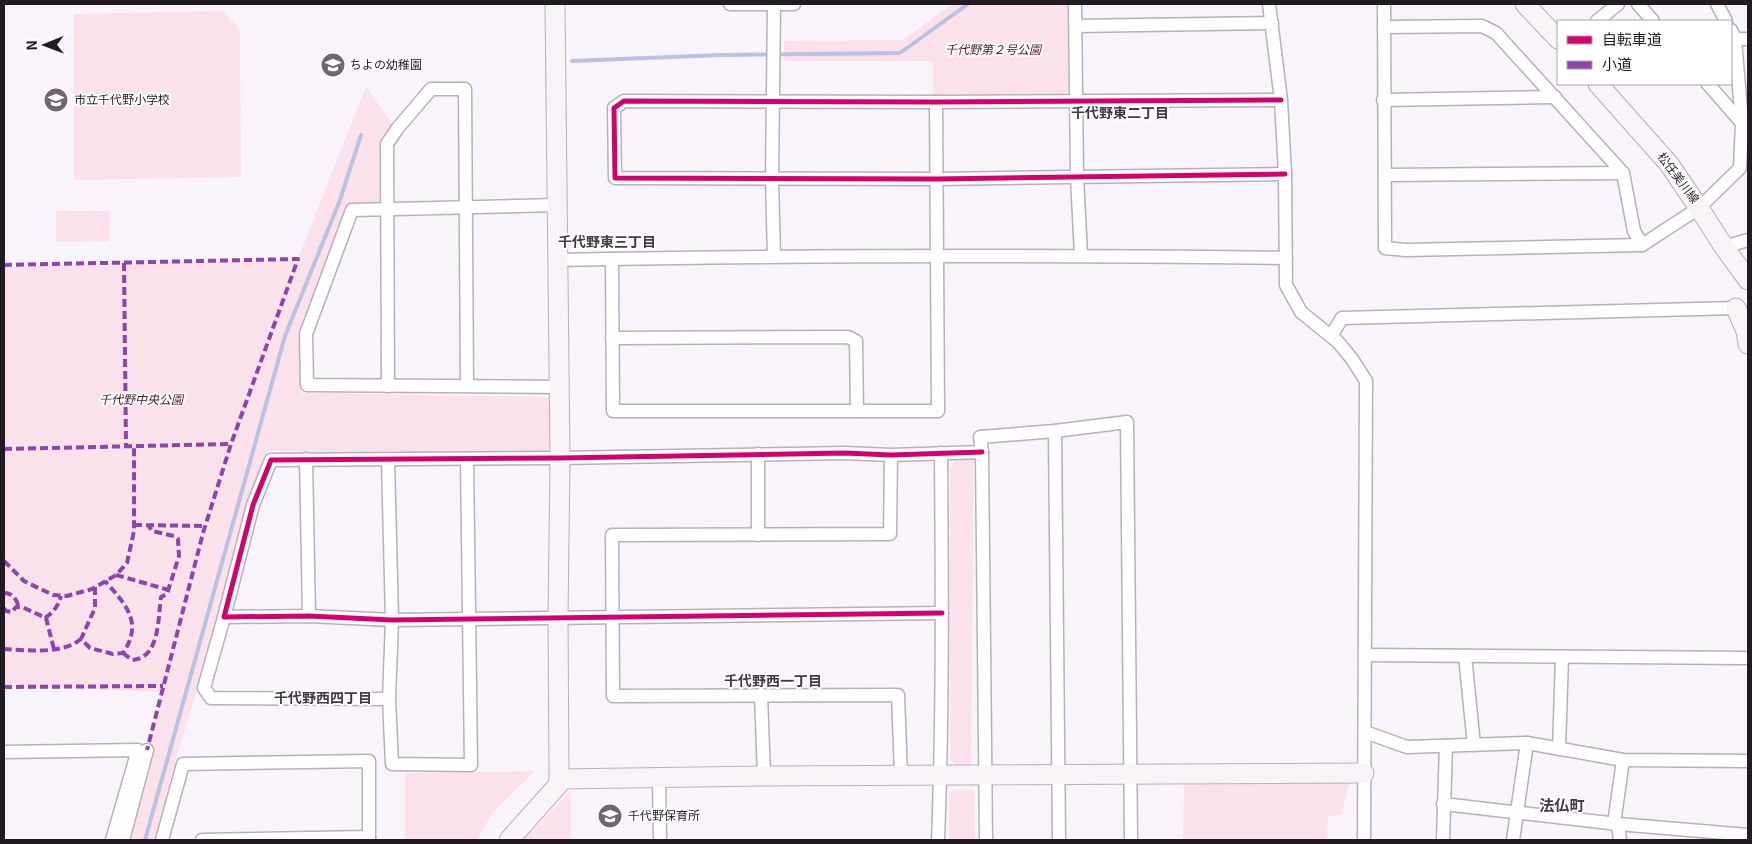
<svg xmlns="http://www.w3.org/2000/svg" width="1752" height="844" font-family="Georgia,'Noto Sans JP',serif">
  <rect width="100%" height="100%" fill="#f9f4fc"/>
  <g fill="#fae1ea">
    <polygon points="952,4 1068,4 1069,90 1064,95 933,97 933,61 784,61 784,41 903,40"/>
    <polygon points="222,11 240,29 241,177 74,180 74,14"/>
    <polygon points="366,87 394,126 383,204 350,203 300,336 301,393 551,397 551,451 464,453 268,451 249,504 198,688 175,761 155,839 123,840 162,692 4,686 4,267 298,259"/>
    <polygon points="56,211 109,211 109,241 56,242"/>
    <polygon points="974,457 971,762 970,767 957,766 950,759 950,469 956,459"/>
    <polygon points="535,771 493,812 477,840 405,840 405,773"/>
    <polygon points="1350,782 1341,815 1328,816 1327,840 1183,840 1184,783"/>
    <polygon points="954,789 974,790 975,840 949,840 949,792"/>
    <polygon points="571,791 571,840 523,840"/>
  </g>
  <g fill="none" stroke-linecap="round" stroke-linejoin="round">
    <g stroke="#b9c2e1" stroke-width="4">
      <polyline points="572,61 721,55 900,53 968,4"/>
      <polyline points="145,840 285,336 340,200 361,135"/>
    </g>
    <defs>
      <g id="street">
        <polyline points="730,4 794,4"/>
        <polyline points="1075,4 1077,177 1081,255"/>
        <polyline points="1269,4 1281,100 1285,174 1286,285 1301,312 1338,342 1352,359 1366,381 1364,840"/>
        <polyline points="1384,4 1385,248 1406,250 1642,245 1699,208 1740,168 1742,123 1735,39 1731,30"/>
        <polyline points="1638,4 1653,21"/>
        <polyline points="1717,4 1726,21"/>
        <polyline points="1597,21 1618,4"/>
        <polyline points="1076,26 1272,23"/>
        <polyline points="1384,27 1482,26 1496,33 1623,173 1634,231 1642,245"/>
        <polyline points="1735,39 1748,39"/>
        <polyline points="1708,84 1742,123"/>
        <polyline points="1281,100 936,102 624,101 614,108 615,178 937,179 1285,174"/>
        <polyline points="1383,100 1555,97"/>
        <polyline points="1385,175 1623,173"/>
        <polyline points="557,205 352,210 306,334 307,385 559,387"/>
        <polyline points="1724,247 1748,240"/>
        <polyline points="774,256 772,179 774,4"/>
        <polyline points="612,259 613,411 938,411 936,102"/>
        <path d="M558,260C801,255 1043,255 1286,258"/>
        <polyline points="1331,336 1342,318 1736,308"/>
        <polyline points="612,338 848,337 856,341 857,411"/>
        <polyline points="388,386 387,144 397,129 431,89 465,89 467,385"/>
        <polyline points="1055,431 1059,840"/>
        <polyline points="758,454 758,535"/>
        <polyline points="891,455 890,534 612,535 613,696 898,695 901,775"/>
        <polyline points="306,459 309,616"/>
        <polyline points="388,460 392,620 389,699 392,764 471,765 467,459"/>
        <polyline points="942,613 392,620 309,616 224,617 253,505 271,460 560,458 844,453 891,455 982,452"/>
        <polyline points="224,617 204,688 211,698 389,699"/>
        <polyline points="1365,655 1748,658"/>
        <polyline points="1465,656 1474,745"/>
        <polyline points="761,695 764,776"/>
        <polyline points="1365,732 1407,747 1527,743 1623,760 1748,761"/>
        <polyline points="1559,749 1562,657"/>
        <polyline points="4,752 138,750 112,840"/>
        <polyline points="659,778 660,840"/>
        <polyline points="1443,804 1618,824 1748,835"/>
        <polyline points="1614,824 1623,760"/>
        <polyline points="1618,824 1620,840"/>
        <polyline points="123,840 147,750"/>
        <polyline points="162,840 183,764 369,761 369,840"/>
        <polyline points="202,840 369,837"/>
        <path d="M938,840C943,711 942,582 941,453"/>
        <polyline points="986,840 982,452 980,437 1055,431 1127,422 1131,840"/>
        <polyline points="1443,840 1446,746"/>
        <polyline points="1513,840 1527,743"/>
      </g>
      <g id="secondary">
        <polyline points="1525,4 1558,39"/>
        <polyline points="1598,84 1669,164 1699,208 1724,247 1748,280"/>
        <polyline points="1736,308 1746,331 1748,344"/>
        <polyline points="559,779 764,776 1364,773"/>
        <polyline points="509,840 559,784 559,779 558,618 560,458 555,4"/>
      </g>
    </defs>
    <use href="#street" stroke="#b6b1b9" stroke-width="15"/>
    <use href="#secondary" stroke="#b6b1b9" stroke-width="21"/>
    <use href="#street" stroke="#fefdff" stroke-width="12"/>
    <use href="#secondary" stroke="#f8f3f7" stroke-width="19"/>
    <g stroke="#8e44ad" stroke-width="4" stroke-dasharray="8 4" stroke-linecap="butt">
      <polyline points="124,263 126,446"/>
      <polyline points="4,265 298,259 231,444 203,533 147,750"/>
      <polyline points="4,449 231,444"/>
      <polyline points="134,525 205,526"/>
      <polyline points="4,561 24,581 53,595 67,596 92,589 116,575 127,563 134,531 134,446"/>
      <polyline points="116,575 169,590"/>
      <path d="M95,587V608L81,639L90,648L113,654L123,653C144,622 125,604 105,581"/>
      <path d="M4,593C13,593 16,599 19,607"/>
      <polyline points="4,608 6,611 12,612 16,607 22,607 46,618 54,649"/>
      <path d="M45,618C54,612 58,606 61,596"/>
      <path d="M4,649C28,650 61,655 81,639"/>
      <path d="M123,653L132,660C160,659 158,617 161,597L167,594L179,556L178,539L174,536L152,531L149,526"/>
      <polyline points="4,687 163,686"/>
    </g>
    <defs>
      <g id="cycleway">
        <polyline points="1281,100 936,102 624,101 614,108 615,178 937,179 1285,174"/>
        <polyline points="942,613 392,620 309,616 224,617 253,505 271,460 560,458 844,453 891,455 982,452"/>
      </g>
    </defs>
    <use href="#cycleway" stroke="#fff" stroke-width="8"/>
    <use href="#cycleway" stroke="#d6006c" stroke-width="5"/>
  </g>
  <defs>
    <symbol id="school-disc" viewBox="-11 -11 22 22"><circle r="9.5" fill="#6d6770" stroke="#fff"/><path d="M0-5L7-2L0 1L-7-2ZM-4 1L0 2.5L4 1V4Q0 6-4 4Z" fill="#fff"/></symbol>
  </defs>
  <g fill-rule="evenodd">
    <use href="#school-disc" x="319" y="51" width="28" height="28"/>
    <use href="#school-disc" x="42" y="86" width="28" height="28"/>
    <use href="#school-disc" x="596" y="802" width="28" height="28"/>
  </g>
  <g text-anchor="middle" stroke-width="4" stroke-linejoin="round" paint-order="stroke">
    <g font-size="12" font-style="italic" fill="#521429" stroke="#fff">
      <text x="993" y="54">千代野第２号公園</text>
      <text x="141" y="404">千代野中央公園</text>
    </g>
    <g font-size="12" fill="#221b24" stroke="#fff" text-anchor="start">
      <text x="350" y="69">ちよの幼稚園</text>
      <text x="74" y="104">市立千代野小学校</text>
      <text x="628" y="820">千代野保育所</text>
    </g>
    <g font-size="12" fill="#221b24" stroke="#fff">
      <text transform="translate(1678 178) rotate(53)" y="4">松任美川線</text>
    </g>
    <g font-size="14" font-weight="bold" fill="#45374b" stroke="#fff">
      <text x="1120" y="118">千代野東二丁目</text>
      <text x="607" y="247">千代野東三丁目</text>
      <text x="773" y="686">千代野西一丁目</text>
      <text x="323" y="703">千代野西四丁目</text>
    </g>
    <g font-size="15" font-weight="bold" fill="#45374b" stroke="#fff">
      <text x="1562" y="811">法仏町</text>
    </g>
  </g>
  <rect width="1752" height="844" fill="none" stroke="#221b24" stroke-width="10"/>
  <rect x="1557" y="20" width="175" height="65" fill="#ffffff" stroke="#a7a4a7"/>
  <rect x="1567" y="36" width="25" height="8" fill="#d6006c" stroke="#a7a4a7"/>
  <text x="1602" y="45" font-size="15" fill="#221b24">自転車道</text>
  <rect x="1567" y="61" width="25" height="8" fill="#8e44ad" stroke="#a7a4a7"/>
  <text x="1602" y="70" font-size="15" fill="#221b24">小道</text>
  <g transform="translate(45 45) rotate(269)" stroke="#ffffff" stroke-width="4" paint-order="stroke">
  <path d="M0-4L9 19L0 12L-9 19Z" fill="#221b24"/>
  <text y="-8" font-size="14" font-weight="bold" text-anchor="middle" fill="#221b24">N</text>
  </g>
</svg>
